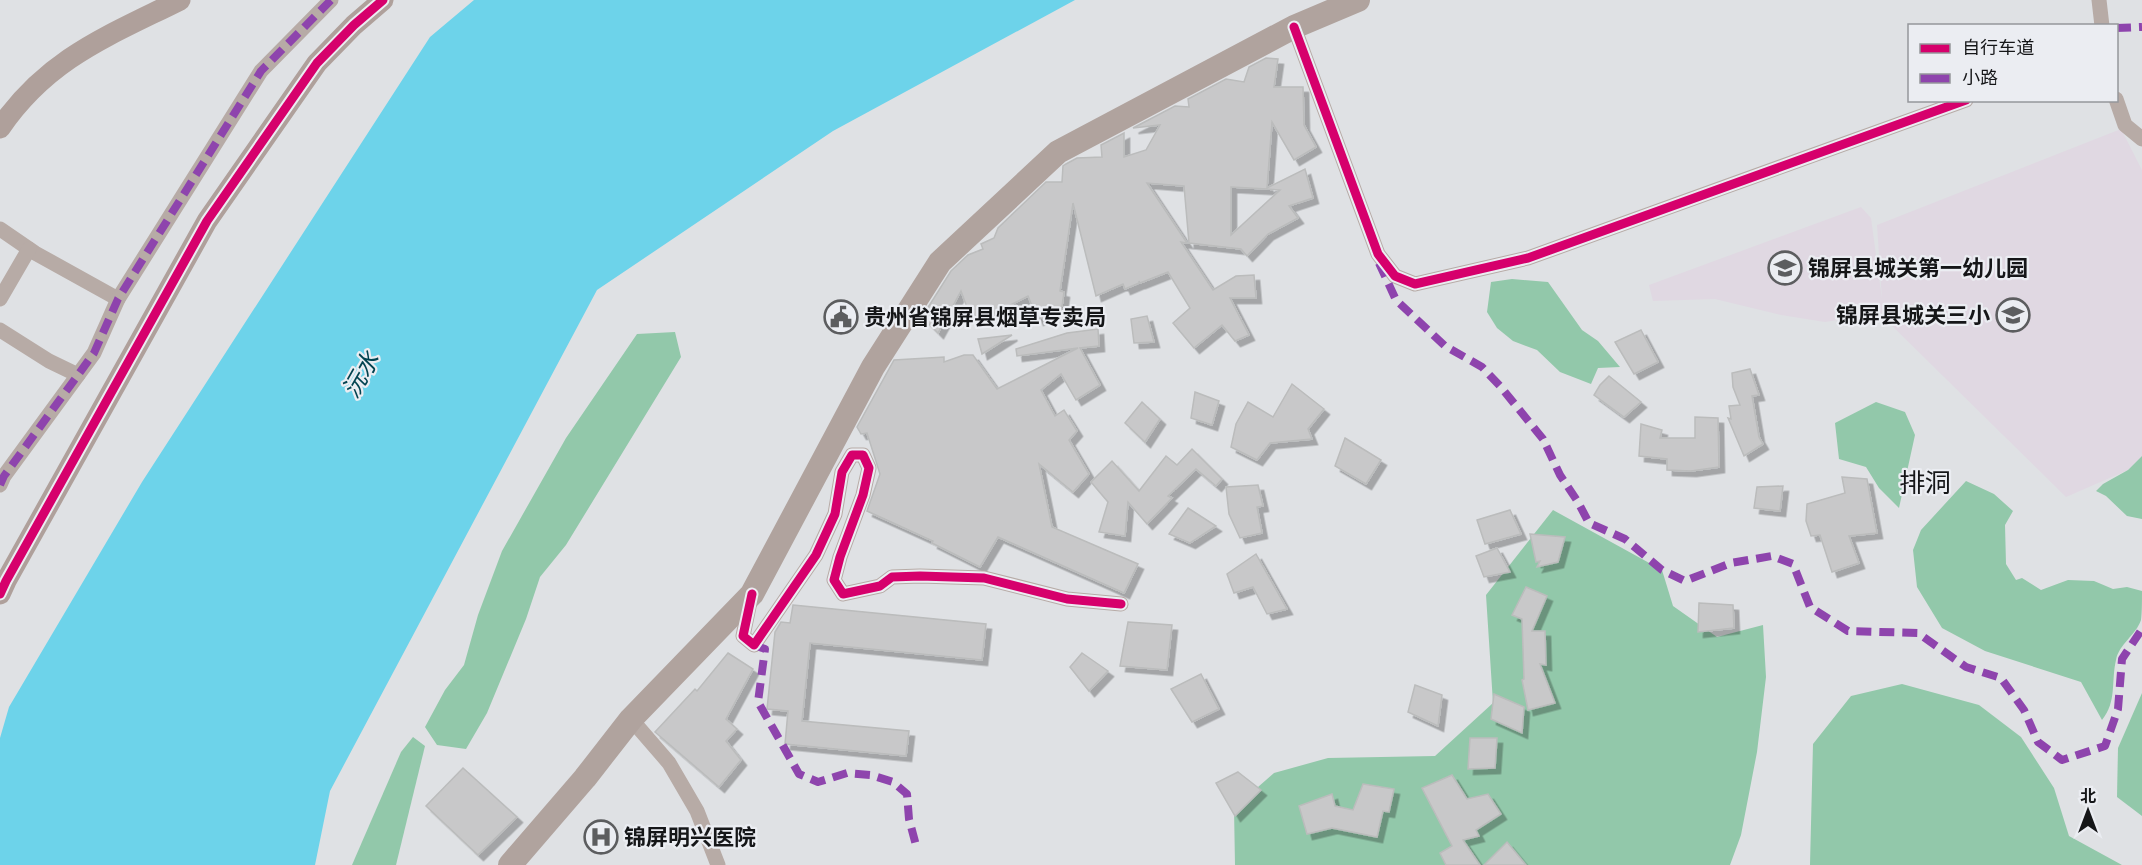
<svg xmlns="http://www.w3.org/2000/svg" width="2142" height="865" font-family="'PT Sans Narrow','Noto Sans SC',sans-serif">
  <defs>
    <filter id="shadow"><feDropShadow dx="5.5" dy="5.5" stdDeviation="0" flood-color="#0004"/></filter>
  </defs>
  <rect width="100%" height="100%" fill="#dfe1e4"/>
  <polygon fill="#e0d8e2" points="2121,129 2142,170 2142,456 2128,470 2066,497 1884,318 1883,313 1825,322 1781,315 1715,299 1653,301 1649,285 1861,207 1871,218 1882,299 1877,225"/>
  <g fill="#92c8aa">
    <polygon points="1512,279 1548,282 1582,330 1598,341 1620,367 1598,368 1591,384 1560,372 1537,350 1513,341 1497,328 1487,312 1491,282"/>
    <polygon points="675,332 681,357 566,545 540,577 526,619 487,713 466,749 437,745 425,727 445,690 464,665 478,615 502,551 566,438 637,334"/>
    <polygon points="1876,402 1905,412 1915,435 1899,508 1879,488 1866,467 1839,459 1835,423"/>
    <polygon points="2142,456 2142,519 2127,516 2106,496 2096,491 2103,484 2128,470"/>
    <path d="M1966,481L1994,494L2013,511L2005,525L2006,564L2016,580L2022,578L2041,590L2068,580L2094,581L2113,589L2127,587L2142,591C2142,600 2142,613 2141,620C2136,635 2119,644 2116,660C2111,681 2117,702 2102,720L2081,682L1985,651L1942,628L1917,587L1913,550L1921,530Z"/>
    <polygon points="1553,510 1662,570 1673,606 1717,637 1763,625 1766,677 1757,752 1741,835 1730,865 1235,865 1234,808 1274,773 1328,758 1435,756 1493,703 1486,595"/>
    <polygon points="1902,684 1979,705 2021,737 2054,788 2069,836 2122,865 1810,865 1813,744 1851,696"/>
    <polygon points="2142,693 2142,816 2117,797 2118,748"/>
    <polygon points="413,737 425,746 396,865 352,865 401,752"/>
  </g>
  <polygon fill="#6dd3ea" points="474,0 1075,0 833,131 597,290 330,791 315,865 0,865 0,738 9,707 142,482 430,37"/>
  <g fill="#c8c8c9" stroke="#bbbcbc" stroke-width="1.5" fill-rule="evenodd" filter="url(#shadow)">
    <path d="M1266,58L1278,59L1274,87H1303L1304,125L1316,147L1294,160L1272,122L1267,188L1305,169L1313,198L1289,206L1298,218L1268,234L1247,256L1241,249L1189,243L1184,186L1147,183L1187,243L1181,242L1213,290L1236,276L1254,275L1256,298H1230L1249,335L1235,341L1222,325L1194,348L1173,323L1190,308L1168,272L1140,283L1139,281V283L1125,289L1123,284L1096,296L1073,203L1060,291L1064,292L1062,306L1038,320L1028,296L991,315L972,321L961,291L938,333L922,317L951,271L968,255L983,249L981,244L994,238L998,228L1046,182H1062L1063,166L1066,164L1077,158L1102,157L1101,145L1124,133V157L1146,150L1160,125L1133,128L1175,106L1189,107L1188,99L1226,79L1244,82L1249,67ZM1231,187L1267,189L1280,190L1231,235Z"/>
    <polygon points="1147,316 1154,342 1134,343 1131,319"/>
    <polygon points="1098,329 1099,346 1080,348 1100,385 1076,400 1061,374 1041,390 1055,416 1064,410 1077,431 1069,440 1089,474 1073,492 1039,464 1052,527 1138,564 1124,593 998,537 980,567 932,543 933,541 867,511 880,474 867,433 861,434 857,427 894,360 944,357 944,362 964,355 973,355 997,389 1078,348 1017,356 1016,349 1067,333"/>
    <polygon points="1641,330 1658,362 1634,374 1615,342"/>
    <polygon points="1012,335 982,354 978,339"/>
    <polygon points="1750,369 1759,395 1752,396 1759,437 1763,444 1744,456 1728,418 1731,419 1729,406 1740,405 1733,387 1732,373"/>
    <polygon points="1609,376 1641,402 1624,417 1594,395 1600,385"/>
    <polygon points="1292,384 1324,409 1308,429 1312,439 1270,443 1257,460 1231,447 1236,424 1248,402 1273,417"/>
    <polygon points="1195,392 1219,401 1212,425 1191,418"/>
    <polygon points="1142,402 1160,419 1145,442 1125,423"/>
    <polygon points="1695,417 1718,418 1719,467 1691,471 1667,470 1667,459 1639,456 1641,424 1662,430 1660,438 1695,438"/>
    <polygon points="1345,438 1381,460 1366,484 1335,466"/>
    <polygon points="1192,449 1222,479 1216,486 1196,469 1168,496 1172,498 1147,524 1128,502 1125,536 1099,532 1108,502 1091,482 1112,461 1139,491 1166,456 1177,465"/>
    <polygon points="1842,477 1867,479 1877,533 1849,536 1859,563 1832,572 1820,535 1811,536 1806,521 1807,504 1845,493"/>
    <polygon points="1258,485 1263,506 1257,507 1262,533 1240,538 1229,514 1226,487"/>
    <polygon points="1783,486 1780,511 1754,508 1757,487"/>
    <polygon points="1188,508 1216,526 1190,543 1169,534"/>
    <polygon points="1510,510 1521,534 1485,544 1477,520"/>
    <polygon points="1530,534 1565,537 1558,562 1537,567 1540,561 1536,562"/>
    <polygon points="1497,548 1510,572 1484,577 1476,556"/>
    <polygon points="1256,554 1287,609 1267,614 1253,587 1234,593 1227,574"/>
    <polygon points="1526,587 1547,596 1532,631 1545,631 1546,665 1540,664 1555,703 1528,710 1522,680 1524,679 1522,619 1512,615"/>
    <polygon points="1699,603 1733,605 1734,628 1698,632"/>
    <polygon points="793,605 986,624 982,660 810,643 802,721 909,731 906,756 785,744 788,711 767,709 775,632 781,622 790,623"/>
    <polygon points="1128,622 1172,625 1167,670 1120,666"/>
    <polygon points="728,653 753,669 726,719 737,729 726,741 741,760 719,787 655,732 695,689 697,691"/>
    <polygon points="1082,653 1108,671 1089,691 1070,667"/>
    <polygon points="1201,674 1219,709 1192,722 1171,689"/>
    <polygon points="1415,685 1442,695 1438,726 1408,712"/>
    <polygon points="1494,694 1524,707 1522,733 1491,719"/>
    <polygon points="1470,738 1497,738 1495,768 1468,769"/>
    <polygon points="463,768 517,817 478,855 426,806"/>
    <polygon points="1238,772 1261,790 1235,816 1216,783"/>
    <polygon points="1452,775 1467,799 1488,794 1501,814 1476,830 1479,836 1463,840 1480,865 1446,865 1440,853 1452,846 1422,788"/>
    <polygon points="1363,784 1394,789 1389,812 1383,811 1377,837 1332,828 1307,834 1299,806 1332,794 1335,806 1353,810"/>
    <polygon points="1507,842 1526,865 1484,865"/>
  </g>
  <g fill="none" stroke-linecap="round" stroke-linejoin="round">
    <g stroke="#b7aba6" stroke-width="15">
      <polyline points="2099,0 2102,26"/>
      <polyline points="1294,27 1378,254 1395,276 1415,284 1528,258 1966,100"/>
      <polyline points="2116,99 2125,125 2142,139"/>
      <polyline points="0,229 35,253 118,299"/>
      <polyline points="0,299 29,249"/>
      <polyline points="0,330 49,361 78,375"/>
      <polyline points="0,485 4,476 94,353 118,299 261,71 331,0"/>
      <polyline points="751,597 743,636 754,645 816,555 835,514 842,472 852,455 863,455 869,468 863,495 840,557 834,580 843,594 880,586 892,577 920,576 984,578 1067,599 1121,604"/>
      <polyline points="631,719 669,763 697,811 718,865"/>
    </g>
    <g stroke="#afa09b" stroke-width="21">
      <path d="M0,128C48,58 108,36 180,0"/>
      <polyline points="0,594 6,581 207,221 317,63 354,25 383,0"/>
    </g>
    <polyline stroke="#b0a39e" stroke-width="24" points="510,865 585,778 631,719 752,594 873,367 940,262 1058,152 1294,27 1358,0"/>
    <g stroke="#8e44ad" stroke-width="8" stroke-dasharray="15 8" stroke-linecap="butt">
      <polyline points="2116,28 2142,27"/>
      <polyline points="1379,263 1396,300 1445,346 1482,367 1500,386 1543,439 1560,475 1578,502 1589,523 1625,539 1662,570 1685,581 1731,563 1772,556 1793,564 1810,607 1848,631 1918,633 1966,667 2001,678 2024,710 2038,742 2062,760 2105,746 2118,709 2122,659 2142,629"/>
      <polyline points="0,485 4,476 94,353 118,299 261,71 331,0"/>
      <polyline points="754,645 765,649 758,702 799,774 818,782 847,773 871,775 893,782 907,794 909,819 917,849"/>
    </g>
    <defs>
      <g id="cycleway">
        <polyline points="1294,27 1378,254 1395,276 1415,284 1528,258 1966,100"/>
        <polyline points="0,594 6,581 207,221 317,63 354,25 383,0"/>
        <polyline points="752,594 743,636 754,645 816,555 835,514 842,472 852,455 863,455 869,468 863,495 840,557 834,580 843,594 880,586 892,577 920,576 984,578 1067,599 1121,604"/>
      </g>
    </defs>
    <use href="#cycleway" stroke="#ebedf2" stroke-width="13"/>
    <use href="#cycleway" stroke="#d6006c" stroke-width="9"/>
  </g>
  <defs>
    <symbol id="school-ring" viewBox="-11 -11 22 22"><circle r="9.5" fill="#ebedf2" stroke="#5c5d5f" stroke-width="1.5"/><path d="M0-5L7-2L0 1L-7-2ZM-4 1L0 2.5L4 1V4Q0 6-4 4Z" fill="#5c5d5f"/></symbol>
    <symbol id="civic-ring" viewBox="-11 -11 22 22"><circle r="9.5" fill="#ebedf2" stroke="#5c5d5f" stroke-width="1.5"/><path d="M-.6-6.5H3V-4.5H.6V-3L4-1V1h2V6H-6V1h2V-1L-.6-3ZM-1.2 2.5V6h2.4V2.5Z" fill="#5c5d5f"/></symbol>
    <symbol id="hospital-ring" viewBox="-11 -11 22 22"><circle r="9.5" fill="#ebedf2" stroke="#5c5d5f" stroke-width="1.5"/><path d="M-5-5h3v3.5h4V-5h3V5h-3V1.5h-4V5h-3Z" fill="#5c5d5f"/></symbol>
  </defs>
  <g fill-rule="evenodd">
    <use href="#school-ring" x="1766" y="249" width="38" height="38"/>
    <use href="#school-ring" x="1994" y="296" width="38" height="38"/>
    <use href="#civic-ring" x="822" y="298" width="38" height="38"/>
    <use href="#hospital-ring" x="582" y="818" width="38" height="38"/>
  </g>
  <g text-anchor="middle" stroke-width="4.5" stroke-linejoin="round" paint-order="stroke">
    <g font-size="22" font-weight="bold" fill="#151618" stroke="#ebedf2" text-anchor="start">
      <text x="1808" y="276">锦屏县城关第一幼儿园</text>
      <text x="1990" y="323" text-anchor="end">锦屏县城关三小</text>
      <text x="864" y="325">贵州省锦屏县烟草专卖局</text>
      <text x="624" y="845">锦屏明兴医院</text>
    </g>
    <g font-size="24" font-style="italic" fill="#024350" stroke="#ebedf2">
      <text transform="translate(361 375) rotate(-60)" y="8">沅水</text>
    </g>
    <g font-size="26" fill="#151618" stroke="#ebedf2">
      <text x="1925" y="492">排洞</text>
    </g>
  </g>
  <rect x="1908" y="24" width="210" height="78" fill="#ebedf2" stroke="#95979b" stroke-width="1.5"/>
  <rect x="1920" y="44" width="30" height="9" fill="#d6006c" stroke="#95979b" stroke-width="1.5"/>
  <text x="1962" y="54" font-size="18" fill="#151618">自行车道</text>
  <rect x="1920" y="74" width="30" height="9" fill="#8e44ad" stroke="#95979b" stroke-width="1.5"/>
  <text x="1962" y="84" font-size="18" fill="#151618">小路</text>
  <g transform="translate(2088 811)" stroke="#ebedf2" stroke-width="4.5" paint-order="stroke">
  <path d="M0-4.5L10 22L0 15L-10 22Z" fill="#151618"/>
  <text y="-9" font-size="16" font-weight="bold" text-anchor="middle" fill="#151618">北</text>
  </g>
</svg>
